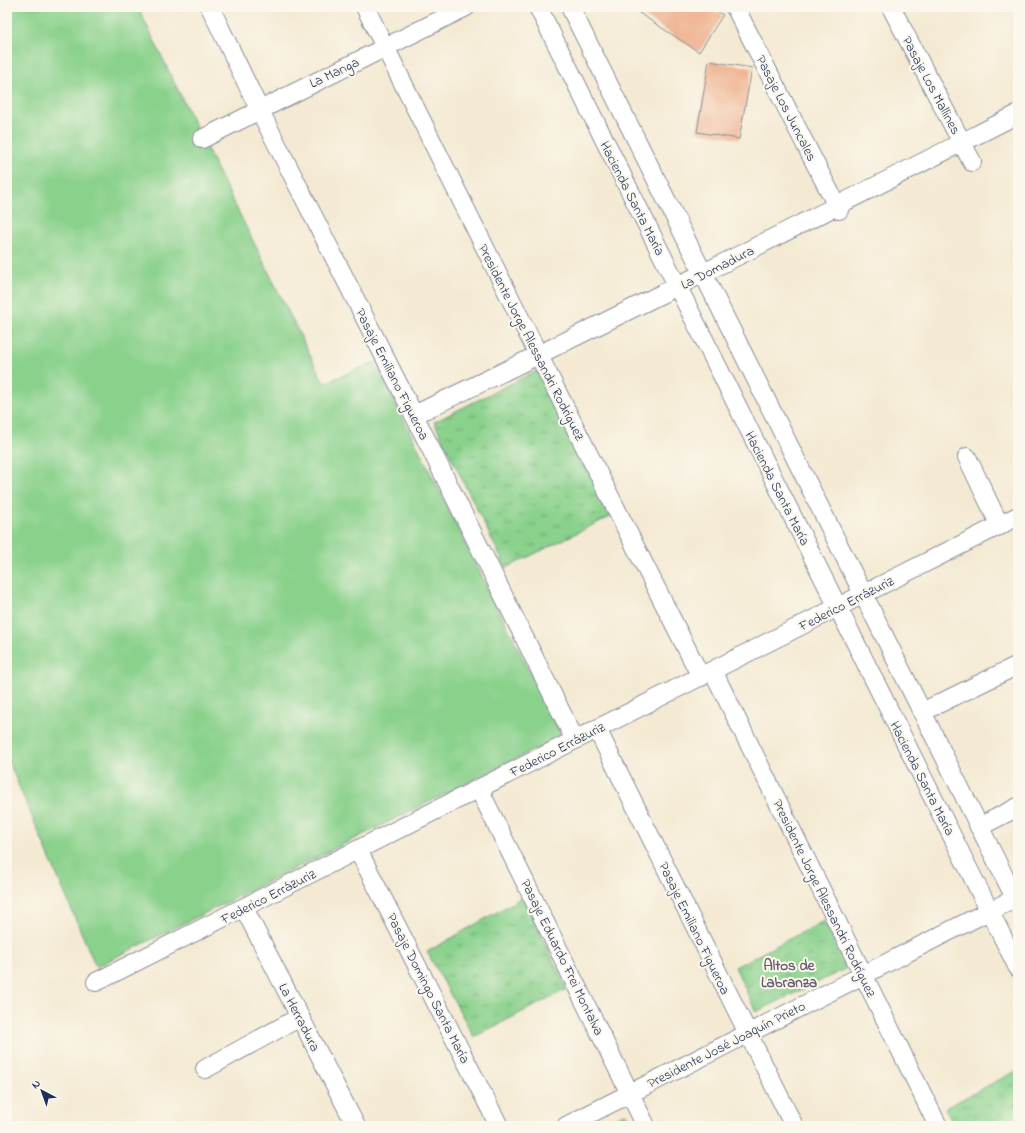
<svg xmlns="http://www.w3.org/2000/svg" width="1025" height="1133" font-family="'Indie Flower',sans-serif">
  <defs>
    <pattern id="park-tufts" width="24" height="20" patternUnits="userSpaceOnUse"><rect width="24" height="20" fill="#8ad18c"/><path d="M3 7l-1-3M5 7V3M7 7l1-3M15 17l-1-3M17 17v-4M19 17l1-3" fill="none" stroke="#70aa76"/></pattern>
  </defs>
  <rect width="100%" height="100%" fill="#fbf7ec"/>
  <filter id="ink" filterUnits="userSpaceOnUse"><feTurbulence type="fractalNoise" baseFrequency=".025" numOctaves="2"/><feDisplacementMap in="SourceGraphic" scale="8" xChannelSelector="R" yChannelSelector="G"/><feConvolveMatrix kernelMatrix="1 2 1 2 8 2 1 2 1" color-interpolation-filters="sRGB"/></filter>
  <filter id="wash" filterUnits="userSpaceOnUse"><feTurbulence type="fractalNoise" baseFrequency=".012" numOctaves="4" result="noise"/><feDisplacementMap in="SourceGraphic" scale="16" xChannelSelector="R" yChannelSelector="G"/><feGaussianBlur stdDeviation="0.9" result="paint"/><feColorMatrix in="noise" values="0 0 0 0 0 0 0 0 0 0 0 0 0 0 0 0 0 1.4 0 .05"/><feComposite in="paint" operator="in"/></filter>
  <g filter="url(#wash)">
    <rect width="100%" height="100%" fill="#f4ead3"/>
    <polygon fill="#8ad18c" stroke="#528075" points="7,7 138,7 190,115 324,383 375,362 562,736 96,967 7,758"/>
    <g fill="url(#park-tufts)" stroke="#528075">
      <polygon points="538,370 611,516 506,568 434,422"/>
      <polygon points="523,897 567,989 474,1037 427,952"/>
      <polygon points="824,921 847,968 756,1012 735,967"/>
      <polygon points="1018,1070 1018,1126 954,1126 945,1108"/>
      <polygon points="626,1113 632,1126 600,1126"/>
    </g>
    <g id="blocks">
      <g fill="#efb18e">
        <polygon points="643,7 710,7 723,15 699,52 639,13"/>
        <polygon points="709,61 752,68 739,139 697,132"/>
      </g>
    </g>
  </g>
  <g filter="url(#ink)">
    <use href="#blocks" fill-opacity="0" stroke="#888c98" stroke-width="1"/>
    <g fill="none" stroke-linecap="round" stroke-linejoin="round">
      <defs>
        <g id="minor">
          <polyline points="210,7 259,109 414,415 575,740"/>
          <polyline points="365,7 539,356 701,677"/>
          <polyline points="538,7 1018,968"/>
          <polyline points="570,7 1018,904"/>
          <polyline points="735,7 839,210"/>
          <polyline points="891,7 972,162"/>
          <polyline points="202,139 466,7"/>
          <path d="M414,415C617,318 817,216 1018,114"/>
          <polyline points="967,457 1000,526"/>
          <polyline points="713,671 938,1126"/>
          <polyline points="922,712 1018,665"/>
          <polyline points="597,729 794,1126"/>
          <polyline points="479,789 646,1126"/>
          <polyline points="979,827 1018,807"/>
          <polyline points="358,850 499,1126"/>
          <polyline points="244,908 356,1126"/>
          <polyline points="96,982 1018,516"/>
          <polyline points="205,1069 300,1017"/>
          <polyline points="566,1126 989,911 1015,899"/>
        </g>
      </defs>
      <use href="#minor" stroke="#888c98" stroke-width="20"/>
      <use href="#minor" stroke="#fff" stroke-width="18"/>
    </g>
  </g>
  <g text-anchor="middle" stroke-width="4" stroke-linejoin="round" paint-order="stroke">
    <g font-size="14" fill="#1b2f5e" stroke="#fbf7ec">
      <text transform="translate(334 72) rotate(-26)" y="5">La Manga</text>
      <text transform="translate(932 85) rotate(62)" y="5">Pasaje Los Mallines</text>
      <text transform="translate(787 108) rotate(63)" y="5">Pasaje Los Juncales</text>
      <text transform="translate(633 198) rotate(63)" y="5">Hacienda Santa María</text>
      <text transform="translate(717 267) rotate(-27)" y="5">La Domadura</text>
      <text transform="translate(532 342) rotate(63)" y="5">Presidente Jorge Alessandri Rodríguez</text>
      <text transform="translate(393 374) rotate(63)" y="5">Pasaje Emiliano Figueroa</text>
      <text transform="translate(778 488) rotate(63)" y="5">Hacienda Santa María</text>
      <text transform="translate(846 603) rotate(-27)" y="5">Federico Errázuriz</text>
      <text transform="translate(557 749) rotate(-27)" y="5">Federico Errázuriz</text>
      <text transform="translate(923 778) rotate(63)" y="5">Hacienda Santa María</text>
      <text transform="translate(268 896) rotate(-27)" y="5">Federico Errázuriz</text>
      <text transform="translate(825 898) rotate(64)" y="5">Presidente Jorge Alessandri Rodríguez</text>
      <text transform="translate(695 928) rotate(64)" y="5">Pasaje Emiliano Figueroa</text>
      <text transform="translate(563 957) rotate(64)" y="5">Pasaje Eduardo Frei Montalva</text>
      <text transform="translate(429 988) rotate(63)" y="5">Pasaje Domingo Santa María</text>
      <text transform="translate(300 1017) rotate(63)" y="5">La Herradura</text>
      <text transform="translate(726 1044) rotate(-27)" y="5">Presidente José Joaquín Prieto</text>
    </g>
    <g font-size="15" font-weight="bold" fill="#655c6f" stroke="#fbf7ec">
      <text x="789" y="970">Altos de<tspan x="789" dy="17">Labranza</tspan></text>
    </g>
  </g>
  <rect width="1025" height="1133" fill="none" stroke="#fbf7ec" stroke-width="24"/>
  <g transform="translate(42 1091) rotate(319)" stroke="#fbf7ec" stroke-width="3" paint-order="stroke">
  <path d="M0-3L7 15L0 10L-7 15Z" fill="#1b2f5e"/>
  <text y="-6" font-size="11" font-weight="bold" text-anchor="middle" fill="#1b2f5e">N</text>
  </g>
</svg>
